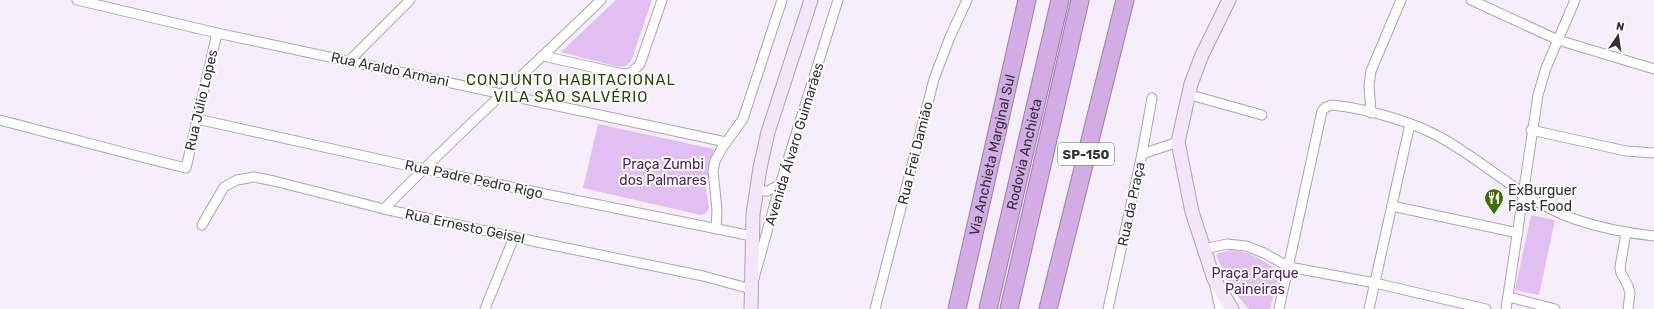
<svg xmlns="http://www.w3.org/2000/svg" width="1654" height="309" font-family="Rubik,sans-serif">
  <rect width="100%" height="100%" fill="#f6eefa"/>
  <g fill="#e2bff3">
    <polygon points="616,0 652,0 631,61 626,66 619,67 561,52"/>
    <polygon points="598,124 714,149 706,188 709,208 706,213 701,215 583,188"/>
    <polygon points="1531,215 1555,220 1539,295 1515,290"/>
    <path d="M1231,250C1250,251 1264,261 1280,272L1270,309H1249C1234,294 1223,273 1216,254Z"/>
  </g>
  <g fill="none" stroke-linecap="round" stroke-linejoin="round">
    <defs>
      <g id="street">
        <polyline points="77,0 217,33 726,142"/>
        <polyline points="1471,0 1558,40 1654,69"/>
        <polyline points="543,56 623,74 631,73 640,64 662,0"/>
        <polyline points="350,60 410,0"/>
        <polyline points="1187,94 1262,115"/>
        <polyline points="1371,113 1369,85 1371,71 1401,0"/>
        <polyline points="197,119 423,169 752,236"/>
        <path d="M0,120C62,136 123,153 186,168L217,33"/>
        <polyline points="1531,130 1626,151 1654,153"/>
        <polyline points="1142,154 1178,142"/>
        <polyline points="756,191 767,191 780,185"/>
        <polyline points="1392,206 1518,233"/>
        <path d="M384,209C454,137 529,70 601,0"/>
        <polyline points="202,225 224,187 237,180 254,177 274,181 384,209 542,243 703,276 751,289 780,185 838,0"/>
        <polyline points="716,229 717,210 713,171 715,161 722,148 743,119 782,0"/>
        <polyline points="1626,233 1620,267 1621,273 1628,286 1630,293 1628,309"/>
        <polyline points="1204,249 1227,244 1246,246 1264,253 1289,267 1375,283 1486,309"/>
        <polyline points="1215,286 1220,309"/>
        <polyline points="1509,297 1555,309"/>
        <polyline points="485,309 514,237"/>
        <polyline points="875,309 934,79 950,37 967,0"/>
        <polyline points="1108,309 1142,154 1152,98"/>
        <path d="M1279,309L1322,111L1326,107L1332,105C1362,108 1407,120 1434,134C1482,158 1522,201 1574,219C1600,228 1627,233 1654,236"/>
        <polyline points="1369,309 1410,124"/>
        <polyline points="1506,309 1538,95 1546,68 1575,0"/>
      </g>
      <g id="secondary">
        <polyline points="1229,0 1202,55 1191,84 1178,142 1192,212 1209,264 1214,279 1232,309"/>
        <polyline points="751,309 753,214 760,168 768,132 811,0"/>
      </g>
      <g id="highway">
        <path id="s1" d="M957,309L1027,0"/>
        <path id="s2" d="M988,309L1060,0"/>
        <polyline points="1009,309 1080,0"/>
        <polyline points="1048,309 1125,0"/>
      </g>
    </defs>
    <use href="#street" stroke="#aca5b0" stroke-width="11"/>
    <use href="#secondary" stroke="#aca5b0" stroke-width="15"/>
    <use href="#highway" stroke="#9b81a8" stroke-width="19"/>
    <use href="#street" stroke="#fff" stroke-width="9"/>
    <use href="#secondary" stroke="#f2e6f8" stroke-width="13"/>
    <use href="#highway" stroke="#d3ace6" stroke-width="17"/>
  </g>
  <defs>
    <symbol id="restaurant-pin" viewBox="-11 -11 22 30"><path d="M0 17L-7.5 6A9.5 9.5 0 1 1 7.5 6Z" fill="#397200" stroke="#fff"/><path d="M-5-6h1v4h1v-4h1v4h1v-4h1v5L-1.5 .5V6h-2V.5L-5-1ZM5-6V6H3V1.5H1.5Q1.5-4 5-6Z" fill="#fff"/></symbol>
  </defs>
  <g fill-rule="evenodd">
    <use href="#restaurant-pin" x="1483" y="187" width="22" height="30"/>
  </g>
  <g text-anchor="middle" stroke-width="4" stroke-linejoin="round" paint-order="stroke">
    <rect fill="#fff" stroke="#716f72" stroke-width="1" x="1058" y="143" width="56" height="22" rx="3"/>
    <g font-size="13" font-weight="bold" fill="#343136">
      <text x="1086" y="159">SP-150</text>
    </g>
    <g font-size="14" fill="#343136" stroke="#fff">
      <text transform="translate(390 69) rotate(12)" y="5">Rua Araldo Armani</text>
      <text transform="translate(201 100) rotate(-77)" y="5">Rua Júlio Lopes</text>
      <text transform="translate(794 144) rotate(-73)" y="5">Avenida Álvaro Guimarães</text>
      <text transform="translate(915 153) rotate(-76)" y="5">Rua Frei Damião</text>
      <text dy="5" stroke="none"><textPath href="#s2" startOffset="159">Rodovia Anchieta</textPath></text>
      <text dy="5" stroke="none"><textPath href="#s1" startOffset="158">Via Anchieta Marginal Sul</textPath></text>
      <text transform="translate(474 179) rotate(12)" y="5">Rua Padre Pedro Rigo</text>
      <text transform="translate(1131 204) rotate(-78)" y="5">Rua da Praça</text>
      <text transform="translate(465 226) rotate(12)" y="5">Rua Ernesto Geisel</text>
    </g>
    <g font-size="14" fill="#502064" stroke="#fff">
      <text x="663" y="169">Praça Zumbi<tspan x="663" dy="16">dos Palmares</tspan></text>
      <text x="1255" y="278">Praça Parque<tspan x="1255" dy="16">Paineiras</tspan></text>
    </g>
    <g font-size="14" fill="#343136" stroke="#fff" text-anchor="start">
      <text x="1508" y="195">ExBurguer<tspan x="1508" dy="16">Fast Food</tspan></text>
    </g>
    <g font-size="15" letter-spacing="1" fill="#234705" stroke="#fff">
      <text x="571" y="85">CONJUNTO HABITACIONAL<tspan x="571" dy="17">VILA SÃO SALVÉRIO</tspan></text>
    </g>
  </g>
  <g transform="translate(1618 36) rotate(13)" stroke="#ffffff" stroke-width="3" paint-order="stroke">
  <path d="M0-3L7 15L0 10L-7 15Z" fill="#343136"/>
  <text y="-6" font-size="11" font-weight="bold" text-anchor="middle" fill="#343136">N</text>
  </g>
</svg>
